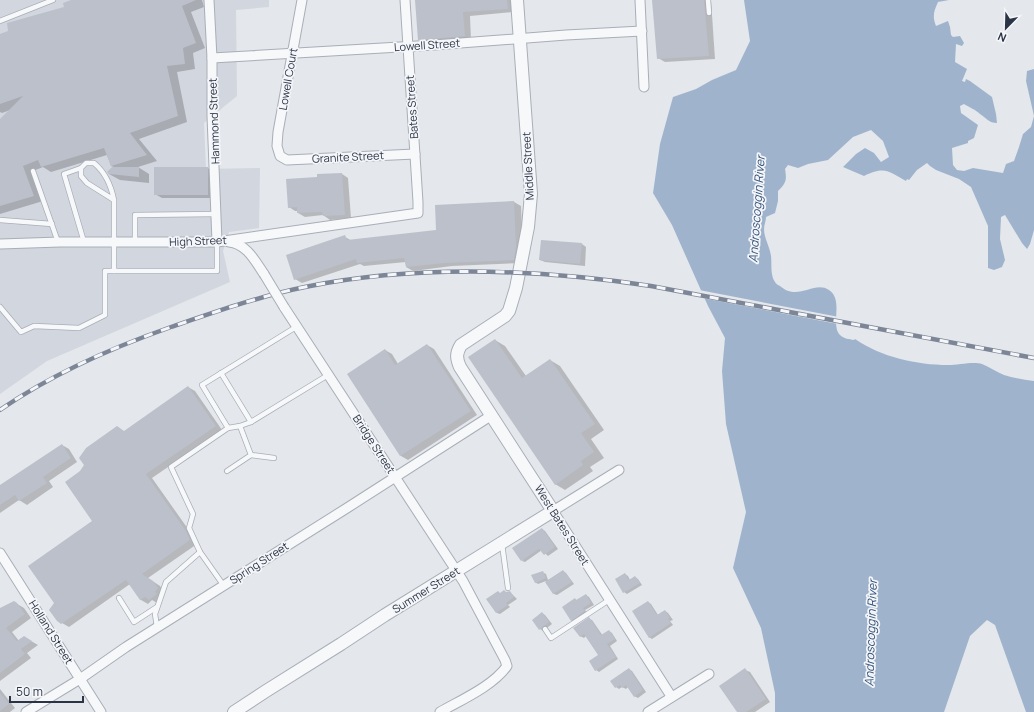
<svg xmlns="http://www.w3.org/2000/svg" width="1034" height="712" font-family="Manrope,sans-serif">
  <rect width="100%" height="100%" fill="#e4e7ec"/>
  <polygon fill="#d2d6de" points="0,0 269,0 269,7 236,10 237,96 204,123 206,169 260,168 259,228 229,232 223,251 230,282 47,361 0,394"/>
  <path fill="#9fb4cc" d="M744,0H949L938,2C934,11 932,16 936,26L948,21L950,27L951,35L953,37L960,36L964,43L962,46L956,44L955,62L967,69L962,81L965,82L966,79L970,81L992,97L996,114L997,123C989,123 986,118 980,114C976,110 969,107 964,104L960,106L961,113L978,125L974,138L968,141V143L952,148L953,165L957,170L964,171L973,168L1003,173L1006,164L1014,161L1019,147L1023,134L1031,127L1034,116L1026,81L1027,71L1034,69V230L1030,244L1027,249L1022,243L1005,215L1001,217L1000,239L1005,260L1002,267L994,270L988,268V226L971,187L959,179L936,170L930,166L927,163L917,170L909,180L907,179L906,181C888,171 885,166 864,176L843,167L856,154L865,148L874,153L881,162L889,157L883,141L871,130L853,137L828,160L808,164L798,168L788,165L785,169C787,180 786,183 778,191V201L775,213L766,217C766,221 764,225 764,229C764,238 770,247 771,256C772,264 770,275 775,282C776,284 778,285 780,286C798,302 814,280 829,290C844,300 830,325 840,335C844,339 849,339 854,340L855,339C881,357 917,365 948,365C958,365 974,361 982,364C989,367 997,372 1004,375C1014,378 1024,380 1034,381V712H1026L995,625L987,620L970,636L944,712H775V693L761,628L733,568L746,512L726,424L722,371L725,338L708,306L672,225L653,193L660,144L673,97L696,89L712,80L736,70L750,41Z"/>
  <polygon fill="#e4e7ec" points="699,290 839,317 838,324 702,298"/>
  <g fill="#0003">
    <polygon points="74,0 202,0 204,7 191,12 205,48 193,53 195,69 177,72 187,122 139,139 157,161 138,167 149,174 149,183 120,180 109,174 108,172 114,167 111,166 107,155 51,172 43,167 33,171 43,201 0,214 0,120 10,110 2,113 0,112 0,35 65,8"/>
    <polygon points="416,0 513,0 514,12 470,16 471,40 426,43 419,39"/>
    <polygon points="653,0 711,0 715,59 665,62 658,58"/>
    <polygon points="208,168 214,172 215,198 162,198 155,194"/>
    <polygon points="342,174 348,178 351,218 330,220 323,215 305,217 298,213 298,211 295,211 289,207"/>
    <polygon points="514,202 521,206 523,251 521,263 452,266 413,271 406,267 406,262 364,266 360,264 302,283 295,279 345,237 352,241 437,231"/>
    <polygon points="582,244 586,247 585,266 545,262 540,260"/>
    <polygon points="495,340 505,346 526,376 550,360 560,366 604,430 591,439 604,458 590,467 593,471 565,490 555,484"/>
    <polygon points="427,345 434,349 477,415 408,460 401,456 348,375 385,350 392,354 398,364"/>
    <polygon points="188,387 195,391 222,430 152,478 193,536 197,544 148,578 160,586 164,592 161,596 163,598 157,603 152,600 148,604 141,600 130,584 69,627 62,623 55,602 94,521 81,472 125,432"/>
    <polygon points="62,445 69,449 77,462 49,481 53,487 27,505 19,500 0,513 0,486"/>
    <polygon points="542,529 545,531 558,549 548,556 542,550 525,562 522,561"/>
    <polygon points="563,571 566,573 574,584 557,595 554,594 546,581 538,584 535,582 542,572 546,574 548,580"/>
    <polygon points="625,574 628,576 630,580 635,577 638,579 642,585 627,594 624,592 616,579"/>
    <polygon points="510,592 517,599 508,605 510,607 500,614 497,613 488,599 501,594"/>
    <polygon points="586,595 589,597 594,605 585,610 587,613 574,622 571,620 575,599 578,601"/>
    <polygon points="14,602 24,608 31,618 12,632 19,641 31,641 38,645 27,653 31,658 0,681 0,610"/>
    <polygon points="648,602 651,604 658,615 665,611 668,613 673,620 670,621 673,625 652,639 649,637"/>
    <polygon points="542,613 545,615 552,624 543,631 540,629"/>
    <polygon points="589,619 592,620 603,636 609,631 612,633 617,641 610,646 618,659 599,672 596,670 599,655 586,636 584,638 580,636"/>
    <polygon points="629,669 632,671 646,692 638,698 634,696 628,687 626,689 622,687 619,689 616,687"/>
    <polygon points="745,670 750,672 770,702 755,712 738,712"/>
    <polygon points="0,689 15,708 10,712 0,712"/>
  </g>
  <g fill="#bbc0ca">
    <polygon points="71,0 196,0 182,6 196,43 183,48 185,64 167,66 178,116 130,133 147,155 111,166 104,148 41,167 38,160 23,166 34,196 0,206 0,119 23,96 0,104 0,34 8,31 7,23 64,7 63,3"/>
    <polygon points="415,0 507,0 508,9 463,12 465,36 418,40"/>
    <polygon points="652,0 704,0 709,56 657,59"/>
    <polygon points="112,167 139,167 139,177 109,174 107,172"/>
    <rect x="154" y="167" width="54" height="28"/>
    <polygon points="342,173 345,215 323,216 322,212 297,213 297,207 288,208 286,179 317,177 317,174"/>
    <polygon points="514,201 516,247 514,260 445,263 406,267 404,258 357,263 356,259 294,280 286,255 345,235 347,240 436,230 435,205"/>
    <polygon points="541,240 582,243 580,264 539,260"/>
    <polygon points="495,339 522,378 550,359 595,424 581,433 594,452 581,461 583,465 555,485 468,357"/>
    <polygon points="427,344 471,411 400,456 347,374 385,349 395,365"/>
    <polygon points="188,386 216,426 146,474 186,531 190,540 142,574 153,581 158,588 155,592 157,594 149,600 145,597 140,600 126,580 61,624 57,621 49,610 54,603 28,566 92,521 65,482 80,471 84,465 79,458 86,448 117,426 124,431"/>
    <polygon points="62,444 71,458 43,477 47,483 19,501 15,495 0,505 0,485"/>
    <polygon points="542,528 555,547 544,555 539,549 521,561 512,548"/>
    <polygon points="563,570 572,582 553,594 545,582"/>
    <polygon points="543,571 546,578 535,583 531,575"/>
    <polygon points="625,573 629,580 635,576 640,583 623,593 615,579"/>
    <polygon points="504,590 506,592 510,591 514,597 506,603 508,605 496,613 486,599 498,591 500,593"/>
    <polygon points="586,594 591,603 583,608 585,611 571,621 562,607 575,598 576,600"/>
    <polygon points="14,601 17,603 25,614 6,628 17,641 24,636 32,641 21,649 25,654 0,673 0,608"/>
    <polygon points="648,601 657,615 665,610 670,618 668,619 671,623 649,638 632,611"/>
    <polygon points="542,612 549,622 539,630 532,620"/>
    <polygon points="589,617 601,635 609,630 615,639 607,644 616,657 595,671 589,661 598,655 584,634 580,637 573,628"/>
    <polygon points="629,668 643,690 634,697 626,685 622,688 620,685 615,688 610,681"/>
    <polygon points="745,668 766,699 746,712 737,712 719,686"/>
    <polygon points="0,693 9,704 0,711"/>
  </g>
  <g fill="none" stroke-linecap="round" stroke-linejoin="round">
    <defs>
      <g id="service">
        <polyline points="708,0 709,13"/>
        <polyline points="0,21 53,0"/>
        <polyline points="81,168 64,174 84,242"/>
        <polyline points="33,171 58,242"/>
        <path d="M114,200L87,183L81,176V168L86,163H94C106,173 111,185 114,200V271H217V242"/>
        <polyline points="0,220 52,224"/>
        <polyline points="135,242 135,215 216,214"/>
        <polyline points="0,307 21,332 34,326 79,328 105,315 105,271 114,271"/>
        <polyline points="221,373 251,422 328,375"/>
        <polyline points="228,428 240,426 251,422"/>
        <polyline points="251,455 274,458"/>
        <polyline points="227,471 251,455 240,426"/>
        <polyline points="502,544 508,588"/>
        <polyline points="224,586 200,552 189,528 193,514 171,467 228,428 202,385 296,327"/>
        <polyline points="119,598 134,622 157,607"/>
        <polyline points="157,627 155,614 166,582 200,552"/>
        <polyline points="545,629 551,638 609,600"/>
      </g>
      <g id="minor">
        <polyline points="209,0 212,58 212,116 217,242"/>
        <polyline points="302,0 278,132 277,146 280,156 287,160 415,154"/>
        <polyline points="640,0 644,87"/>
        <polyline points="212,58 434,45 566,35 642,31"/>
        <path d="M229,242C247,244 255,261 264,274"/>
        <polyline points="0,244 60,242 217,242 418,213 418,202 405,0"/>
        <path d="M284,307L463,581L505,660L507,666C493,686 461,700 440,712"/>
        <polyline points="619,470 553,511 671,696"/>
        <polyline points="0,553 101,712"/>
        <polyline points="26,712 80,679 126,647 347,508 492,415"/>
        <polyline points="648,712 709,674"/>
      </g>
      <path id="tertiary" d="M234,712L266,691L341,644L385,615L553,511L460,367C456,358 456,353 461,345L505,316L509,311L516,288L528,227L531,194L517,0"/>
    </defs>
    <use href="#service" stroke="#a9aeb7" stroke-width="6"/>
    <use href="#minor" stroke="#a9aeb7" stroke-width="11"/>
    <use href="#tertiary" stroke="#a9aeb7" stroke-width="14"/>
    <use href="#service" stroke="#f7f8fa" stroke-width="4.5"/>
    <use href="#minor" stroke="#f7f8fa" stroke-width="9"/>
    <use href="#tertiary" stroke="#f7f8fa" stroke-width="12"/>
    <defs>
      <path id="rail" d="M0,410C52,374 111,348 171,327C215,312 260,296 305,287C419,264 537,269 651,286L1034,358"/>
    </defs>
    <use href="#rail" stroke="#7d8696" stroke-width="4.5"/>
    <use href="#rail" stroke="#f4f6f9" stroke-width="3" stroke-dasharray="9" stroke-linecap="butt"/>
    <defs>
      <polyline id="minor-bridge" points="264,274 284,307"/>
    </defs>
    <use href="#minor-bridge" stroke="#a9aeb7" stroke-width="11" stroke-linecap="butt"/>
    <use href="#minor-bridge" stroke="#f7f8fa" stroke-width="9"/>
  </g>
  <g text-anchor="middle" stroke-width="3.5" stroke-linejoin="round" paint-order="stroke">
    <g font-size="11" fill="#2b3445" stroke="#f4f6f9">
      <text transform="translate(427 45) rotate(-4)" y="4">Lowell Street</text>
      <text transform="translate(288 79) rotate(-80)" y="4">Lowell Court</text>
      <text transform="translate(412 107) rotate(-94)" y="4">Bates Street</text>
      <text transform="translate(214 121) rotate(-92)" y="4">Hammond Street</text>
      <text transform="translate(348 157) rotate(-3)" y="4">Granite Street</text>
      <text transform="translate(528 166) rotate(-93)" y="4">Middle Street</text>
      <text transform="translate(198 241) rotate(-2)" y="4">High Street</text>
      <text transform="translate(374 444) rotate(57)" y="4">Bridge Street</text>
      <text transform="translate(562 525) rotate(58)" y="4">West Bates Street</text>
      <text transform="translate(259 563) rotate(-33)" y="4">Spring Street</text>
      <text transform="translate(426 590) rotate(-32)" y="4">Summer Street</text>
      <text transform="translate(51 632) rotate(58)" y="4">Holland Street</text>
    </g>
    <g font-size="12" font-style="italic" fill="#34527a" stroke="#f4f6f9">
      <text transform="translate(757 209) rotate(-86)" y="4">Androscoggin River</text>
      <text transform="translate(871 633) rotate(-88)" y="4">Androscoggin River</text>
    </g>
  </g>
  <g transform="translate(1006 28) rotate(203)" stroke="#f4f6f9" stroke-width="3" paint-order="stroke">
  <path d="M0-3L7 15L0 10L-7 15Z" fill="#2b3445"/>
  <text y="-6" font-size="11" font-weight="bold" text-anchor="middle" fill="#2b3445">N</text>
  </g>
  <path d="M10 696v6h73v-6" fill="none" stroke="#2b3445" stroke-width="2"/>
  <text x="16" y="696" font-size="12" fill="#2b3445" stroke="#f4f6f9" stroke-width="3" paint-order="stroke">50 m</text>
</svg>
